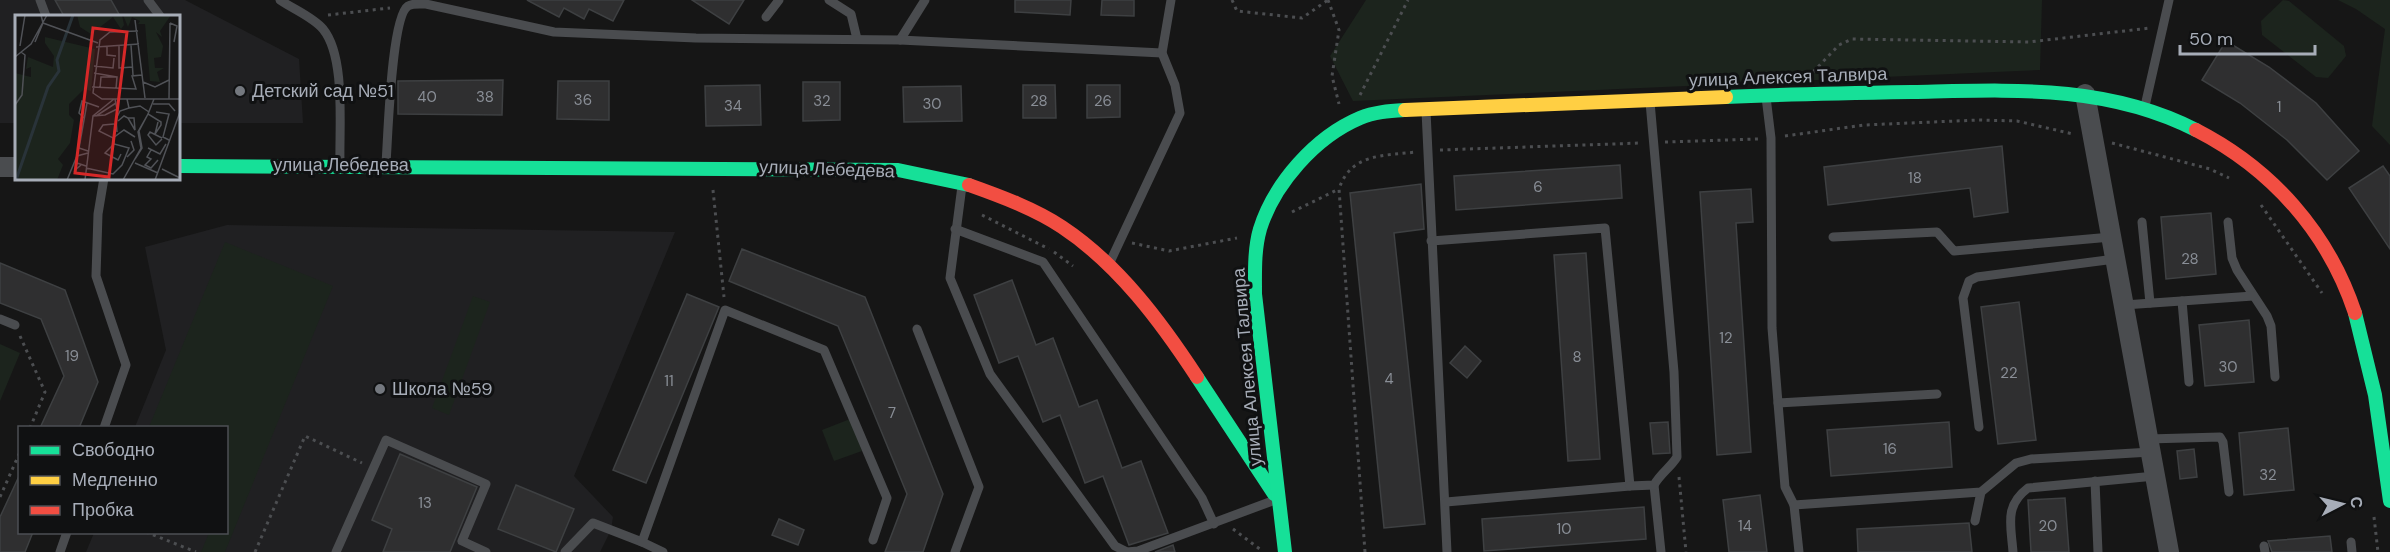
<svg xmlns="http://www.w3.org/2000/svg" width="2390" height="552" font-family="'DM Sans',sans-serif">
  <rect width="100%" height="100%" fill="#161616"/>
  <g fill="#202022">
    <polygon points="0,0 185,0 299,59 303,123 179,123 178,16 16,16 16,123 0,123"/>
    <polygon points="227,225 675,232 574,476 613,517 611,530 600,552 86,552 94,533 226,532 226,428 135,427 166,350 145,247"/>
  </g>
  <g fill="#1c241d">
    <polygon points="1366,0 2042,0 2040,70 1353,101 1330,56"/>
    <polygon points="2283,0 2289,1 2344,46 2346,56 2328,78 2316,77 2262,35 2261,21"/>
    <polygon points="2338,0 2390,0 2390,145 2372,126 2385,29 2356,9"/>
    <polygon points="225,242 333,286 225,552 201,552 209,533 226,532 226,428 149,427"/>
    <polygon points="473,296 490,302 449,415 432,408"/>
    <polygon points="0,344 20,353 0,401"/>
    <polygon points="850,419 862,451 834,461 822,430"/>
  </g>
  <g fill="#2f2f30" stroke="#3e4042" stroke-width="1.5">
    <polygon points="55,0 111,0 120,16 64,16"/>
    <polygon points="527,0 624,0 613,21 589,9 584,19 564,8 559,17"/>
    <polygon points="692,0 744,0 729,24"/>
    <polygon points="1015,0 1071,0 1070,15 1015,12"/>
    <polygon points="1102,0 1134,0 1134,16 1101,15"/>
    <polygon points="2226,41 2269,67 2316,103 2359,151 2327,180 2287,140 2240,103 2202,80"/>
    <polygon points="503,80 502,115 398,114 398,81"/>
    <polygon points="558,81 609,81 609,120 557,119"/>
    <polygon points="803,82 840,82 840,120 803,121"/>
    <polygon points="760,85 761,125 706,126 705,86"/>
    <polygon points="1023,85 1055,85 1056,118 1023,118"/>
    <polygon points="1087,85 1120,85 1120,117 1087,118"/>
    <polygon points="961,86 962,121 904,122 903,87"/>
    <polygon points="2002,146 2008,212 1974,217 1970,188 1828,205 1824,167"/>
    <polygon points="1620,165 1622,198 1456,210 1454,176"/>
    <polygon points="2383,166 2390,176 2390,249 2349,188"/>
    <polygon points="1421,184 1424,229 1394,233 1425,524 1384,528 1350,193"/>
    <polygon points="1751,189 1753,222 1736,223 1751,452 1717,455 1700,192"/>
    <polygon points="2211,213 2216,274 2166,279 2161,217"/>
    <polygon points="742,249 865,297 943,494 923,552 885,552 907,494 838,326 729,281"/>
    <polygon points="1586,253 1600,459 1568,461 1554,255"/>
    <polygon points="0,263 65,290 98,382 79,428 40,428 64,376 41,319 0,303"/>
    <polygon points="1012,280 1036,345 1053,338 1079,407 1097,400 1122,468 1141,461 1168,533 1129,545 1103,476 1085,483 1060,415 1043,422 1018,356 999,363 974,295"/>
    <polygon points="687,294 719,307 646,483 613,470"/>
    <polygon points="2019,302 2036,440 1998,444 1981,307"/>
    <polygon points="2249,320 2254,382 2205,386 2199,325"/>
    <polygon points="1465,346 1481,361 1467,378 1450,363"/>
    <polygon points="1668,422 1670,453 1653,454 1650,423"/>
    <polygon points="1949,422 1952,467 1831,476 1827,430"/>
    <polygon points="2288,428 2294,490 2244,495 2239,433"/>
    <polygon points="2194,449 2197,477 2180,479 2177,451"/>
    <polygon points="400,454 477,487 450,552 383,552 392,529 372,520"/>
    <polygon points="20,474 20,532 33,532 25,552 0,552 0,517"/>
    <polygon points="516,485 574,509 556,552 498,529"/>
    <polygon points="1760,495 1767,552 1729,552 1723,500"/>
    <polygon points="2065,498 2069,552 2031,552 2028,500"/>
    <polygon points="1644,507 1646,539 1484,551 1482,519"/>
    <polygon points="779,519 804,530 798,545 772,535"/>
    <polygon points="1969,523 1972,552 1858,552 1857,529"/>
    <polygon points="2330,536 2332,552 2272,552 2268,541"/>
    <polygon points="1173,545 1175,552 1155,552"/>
  </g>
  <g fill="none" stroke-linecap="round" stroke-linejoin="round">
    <g stroke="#4c4e51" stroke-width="3" stroke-dasharray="3 4.5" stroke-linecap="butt">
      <polyline points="1232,0 1237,11 1302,18 1328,0"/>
      <polyline points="1328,0 1339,30 1332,76 1339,104"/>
      <polyline points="328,15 390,8"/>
      <polyline points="1813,72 1839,45 1852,39 2029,42 2150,28"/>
      <polyline points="1360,95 1408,0"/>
      <polyline points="1785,136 1864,125 1979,120 2017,121 2073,134"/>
      <polyline points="1665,142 1758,139"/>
      <polyline points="2112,143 2210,169 2229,178"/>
      <polyline points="1440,150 1641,143"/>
      <polyline points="713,190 724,297"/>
      <polyline points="2261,205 2322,293"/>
      <polyline points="1292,212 1339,189"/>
      <polyline points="982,215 1049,249"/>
      <polyline points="1132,243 1169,251 1237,238"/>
      <polyline points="1054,252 1073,266"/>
      <polyline points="20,336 45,392 30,428"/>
      <polyline points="1679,477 1686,552"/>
      <polyline points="0,497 20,452"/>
      <polyline points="2374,517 2378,552"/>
      <polyline points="1233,529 1261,550"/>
      <polyline points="146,532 196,552"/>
      <polyline points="255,552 305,436 362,463"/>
      <path d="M1365,552L1339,189C1351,153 1383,156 1416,152"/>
    </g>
    <g stroke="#4a4c4f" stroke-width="9">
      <polyline points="40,0 46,16"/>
      <polyline points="148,0 160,16"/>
      <path d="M280,0C293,9 313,17 323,29C346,57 339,127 340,163"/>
      <polyline points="829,0 851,14 857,39"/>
      <polyline points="766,17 779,0"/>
      <polyline points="900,40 925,0"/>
      <polyline points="1766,97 1771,138 1772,328 1778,403 1937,394"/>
      <polyline points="2145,106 2169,0"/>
      <polyline points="1426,111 1447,552"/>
      <path d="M386,163C388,139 391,17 408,6C413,3 421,4 426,4L554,32L696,38L900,40L1162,53"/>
      <polyline points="962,186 950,278 990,374 1115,546 1127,552 1138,551 1275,500"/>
      <polyline points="2142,222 2150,303"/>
      <polyline points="2228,222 2232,258 2237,270 2267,316 2271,326 2275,377"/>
      <polyline points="955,229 1043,262 1202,498 1214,524"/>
      <polyline points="1833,237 1937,232 1954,251 2111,237"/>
      <polyline points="1431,241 1605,228 1630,486 1446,502"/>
      <polyline points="1111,260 1180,113 1175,85 1162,53 1171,0"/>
      <polyline points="2182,301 2189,382"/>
      <polyline points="2124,305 2253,296"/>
      <polyline points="0,319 15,325"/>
      <polyline points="917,329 979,487 955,552"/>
      <polyline points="1778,403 1785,487 1794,505"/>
      <polyline points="1979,427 1963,298 1969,281 1977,277 2115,259"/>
      <polyline points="104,428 126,365 96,276 98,214 104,178"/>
      <polyline points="2148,439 2220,437 2223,442 2229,492"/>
      <polyline points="2095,481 2098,552"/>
      <polyline points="1654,485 1661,552"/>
      <path d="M1630,486L1654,485C1661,473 1670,468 1677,457L1674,372L1650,102"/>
      <polyline points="1975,521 1981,492"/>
      <polyline points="2351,542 2352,552"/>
      <polyline points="2264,546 2265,552"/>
      <polyline points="60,552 67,532"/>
      <polyline points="336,552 386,440 486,484 462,541 486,552"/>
      <polyline points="565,552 593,523 642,542"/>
      <polyline points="663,552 642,542 725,310 824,350 887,498 873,540"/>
      <polyline points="1799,552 1794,505 1981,492 2016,463 2031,459 2151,452"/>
      <path d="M2013,552C2011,525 2004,506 2028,488L2155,476"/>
    </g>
    <g stroke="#4a4c4f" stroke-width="20">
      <polyline points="2085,94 2169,552"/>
      <polyline points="0,167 16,167"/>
    </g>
    <g stroke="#16e098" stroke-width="14">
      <path d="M1726,97C1788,94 1851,93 1913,92C2011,90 2106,84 2196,130"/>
      <polyline points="178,166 898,170 969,185"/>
      <polyline points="2355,313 2375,395 2390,501"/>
      <polyline points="1197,377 1274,494"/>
      <path d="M1285,552L1255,294C1255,273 1254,250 1260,229C1274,184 1315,137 1360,118C1374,112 1390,111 1405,110"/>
    </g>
    <polyline stroke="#ffcf43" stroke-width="14" points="1405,110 1726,97"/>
    <g stroke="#f24e42" stroke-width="14">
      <path d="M2196,130C2272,169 2328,232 2355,313"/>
      <path d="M969,185C1000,196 1035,209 1062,227C1118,264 1161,322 1197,377"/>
    </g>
  </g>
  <g fill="#74787f" stroke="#101112" stroke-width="2">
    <circle cx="240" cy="91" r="6"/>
    <circle cx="380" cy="389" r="6"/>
  </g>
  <g text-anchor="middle" stroke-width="6" stroke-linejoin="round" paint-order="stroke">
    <g font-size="15" fill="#898e96">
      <text x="427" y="102">40</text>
      <text x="485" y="102">38</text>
      <text x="583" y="105">36</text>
      <text x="822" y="106">32</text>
      <text x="1039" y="106">28</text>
      <text x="1103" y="106">26</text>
      <text x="932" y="109">30</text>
      <text x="733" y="111">34</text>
      <text x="2279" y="112">1</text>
      <text x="1915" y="183">18</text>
      <text x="1538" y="192">6</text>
      <text x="2190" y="264">28</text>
      <text x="1726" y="343">12</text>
      <text x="72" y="361">19</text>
      <text x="1577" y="362">8</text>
      <text x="2228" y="372">30</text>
      <text x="2009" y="378">22</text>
      <text x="1389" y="384">4</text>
      <text x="669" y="386">11</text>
      <text x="892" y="418">7</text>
      <text x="1890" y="454">16</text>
      <text x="2268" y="480">32</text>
      <text x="425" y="508">13</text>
      <text x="1745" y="531">14</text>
      <text x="2048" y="531">20</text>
      <text x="1564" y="534">10</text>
    </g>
    <g font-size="18" fill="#a7adb8" stroke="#101112">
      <text transform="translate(1788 77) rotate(-2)" y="6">улица Алексея Талвира</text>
      <text x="341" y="171">улица Лебедева</text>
      <text transform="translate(827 169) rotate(2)" y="6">улица Лебедева</text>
      <text transform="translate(1247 367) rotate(-95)" y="6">улица Алексея Талвира</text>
    </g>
    <g font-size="18" fill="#a7adb8" stroke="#101112" text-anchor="start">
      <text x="252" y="97">Детский сад №51</text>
      <text x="392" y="395">Школа №59</text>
    </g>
  </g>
  <g transform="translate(15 15)">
    <rect width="165" height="165" fill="#161616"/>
    <path d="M62,0H107L109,10L106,14L98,2L76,19L65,12ZM108,0H156L145,16L147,22L141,17L148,31L146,42L139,43L140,53H149L142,57L145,67L135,66L130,9H123L125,6L117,2L113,12ZM30,22L80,34L76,76L69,74L54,89V100L59,105L55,128L43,144L48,150L42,165H0V58L16,62V52L11,54L13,42L38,52L39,41L30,28Z" fill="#1c241d"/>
    <path fill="none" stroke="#293339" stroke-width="3" d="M1,165L33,72L44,56L42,45L58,0"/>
    <path fill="none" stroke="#505257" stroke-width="1.5" d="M120,5L130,83M28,8L83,28M155,8L162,11L159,27M123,16L95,17L85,25L78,78L87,84H165M20,27L28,8L26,0M116,30L118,60M5,31L10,0M92,31V40L101,41M104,31V53L118,52M81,32L124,29M0,42L16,29L32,0M79,51L98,53L99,43M79,58L102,62M128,67L140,72L154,65M77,72L121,74L117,61L127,60M85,73L86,62H102L101,74M139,84L133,99L146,107V110L140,119L143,107M154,84L155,8M72,88L64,133L73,136M138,89H154L160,96M0,90L7,80L10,40L6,37M114,93L125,91L134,97M141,97L154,99L148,122L154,125M78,101L90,100L102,94L100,84M81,101L101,88M69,103L64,98L67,86L84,92M103,106L109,101L113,103L120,115L119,103H113M99,109L88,110L84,116L98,123L109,115L120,122M102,117L101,104L105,96L114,93L112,84M147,124L141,130L133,120L135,117L147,123M99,129L90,138L103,145L106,139M133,133L145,139L151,129M136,135L132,142L136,144L130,150L136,153L143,145M112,142L119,135L116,126M120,148L143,158M66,150L60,155L62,148L71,151M71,153L98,159L107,150L114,133L99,129L98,123M147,154L165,163M52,165L62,141L73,138M70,165L78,101L99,84M108,165L126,133L123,117L133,99L124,116L127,133L120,144M140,165L165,97"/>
    <path fill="#d62828" fill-opacity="0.15" stroke="#d62828" stroke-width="3" d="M78,13L112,17L94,162L60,158Z"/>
    <rect width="165" height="165" fill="none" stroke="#a7adb8" stroke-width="3"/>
  </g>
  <rect x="18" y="426" width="210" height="108" fill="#101112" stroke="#4c4f54" stroke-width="1.5"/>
  <rect x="30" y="446" width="30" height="9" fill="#16e098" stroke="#4c4f54" stroke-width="1.5"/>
  <text x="72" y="456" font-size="18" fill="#a7adb8">Свободно</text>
  <rect x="30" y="476" width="30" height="9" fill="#ffcf43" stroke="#4c4f54" stroke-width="1.5"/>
  <text x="72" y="486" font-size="18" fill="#a7adb8">Медленно</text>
  <rect x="30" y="506" width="30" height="9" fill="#f24e42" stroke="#4c4f54" stroke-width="1.5"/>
  <text x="72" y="516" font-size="18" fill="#a7adb8">Пробка</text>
  <g transform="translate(2342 504) rotate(83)" stroke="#101112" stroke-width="4.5" paint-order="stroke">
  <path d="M0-4.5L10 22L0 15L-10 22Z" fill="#a7adb8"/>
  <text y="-9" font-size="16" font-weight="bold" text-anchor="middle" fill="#a7adb8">С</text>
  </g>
  <path d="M2180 45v9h135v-9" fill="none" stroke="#a7adb8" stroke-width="3"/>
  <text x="2189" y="45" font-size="18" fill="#a7adb8" stroke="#101112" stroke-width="4.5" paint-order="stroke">50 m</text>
</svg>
